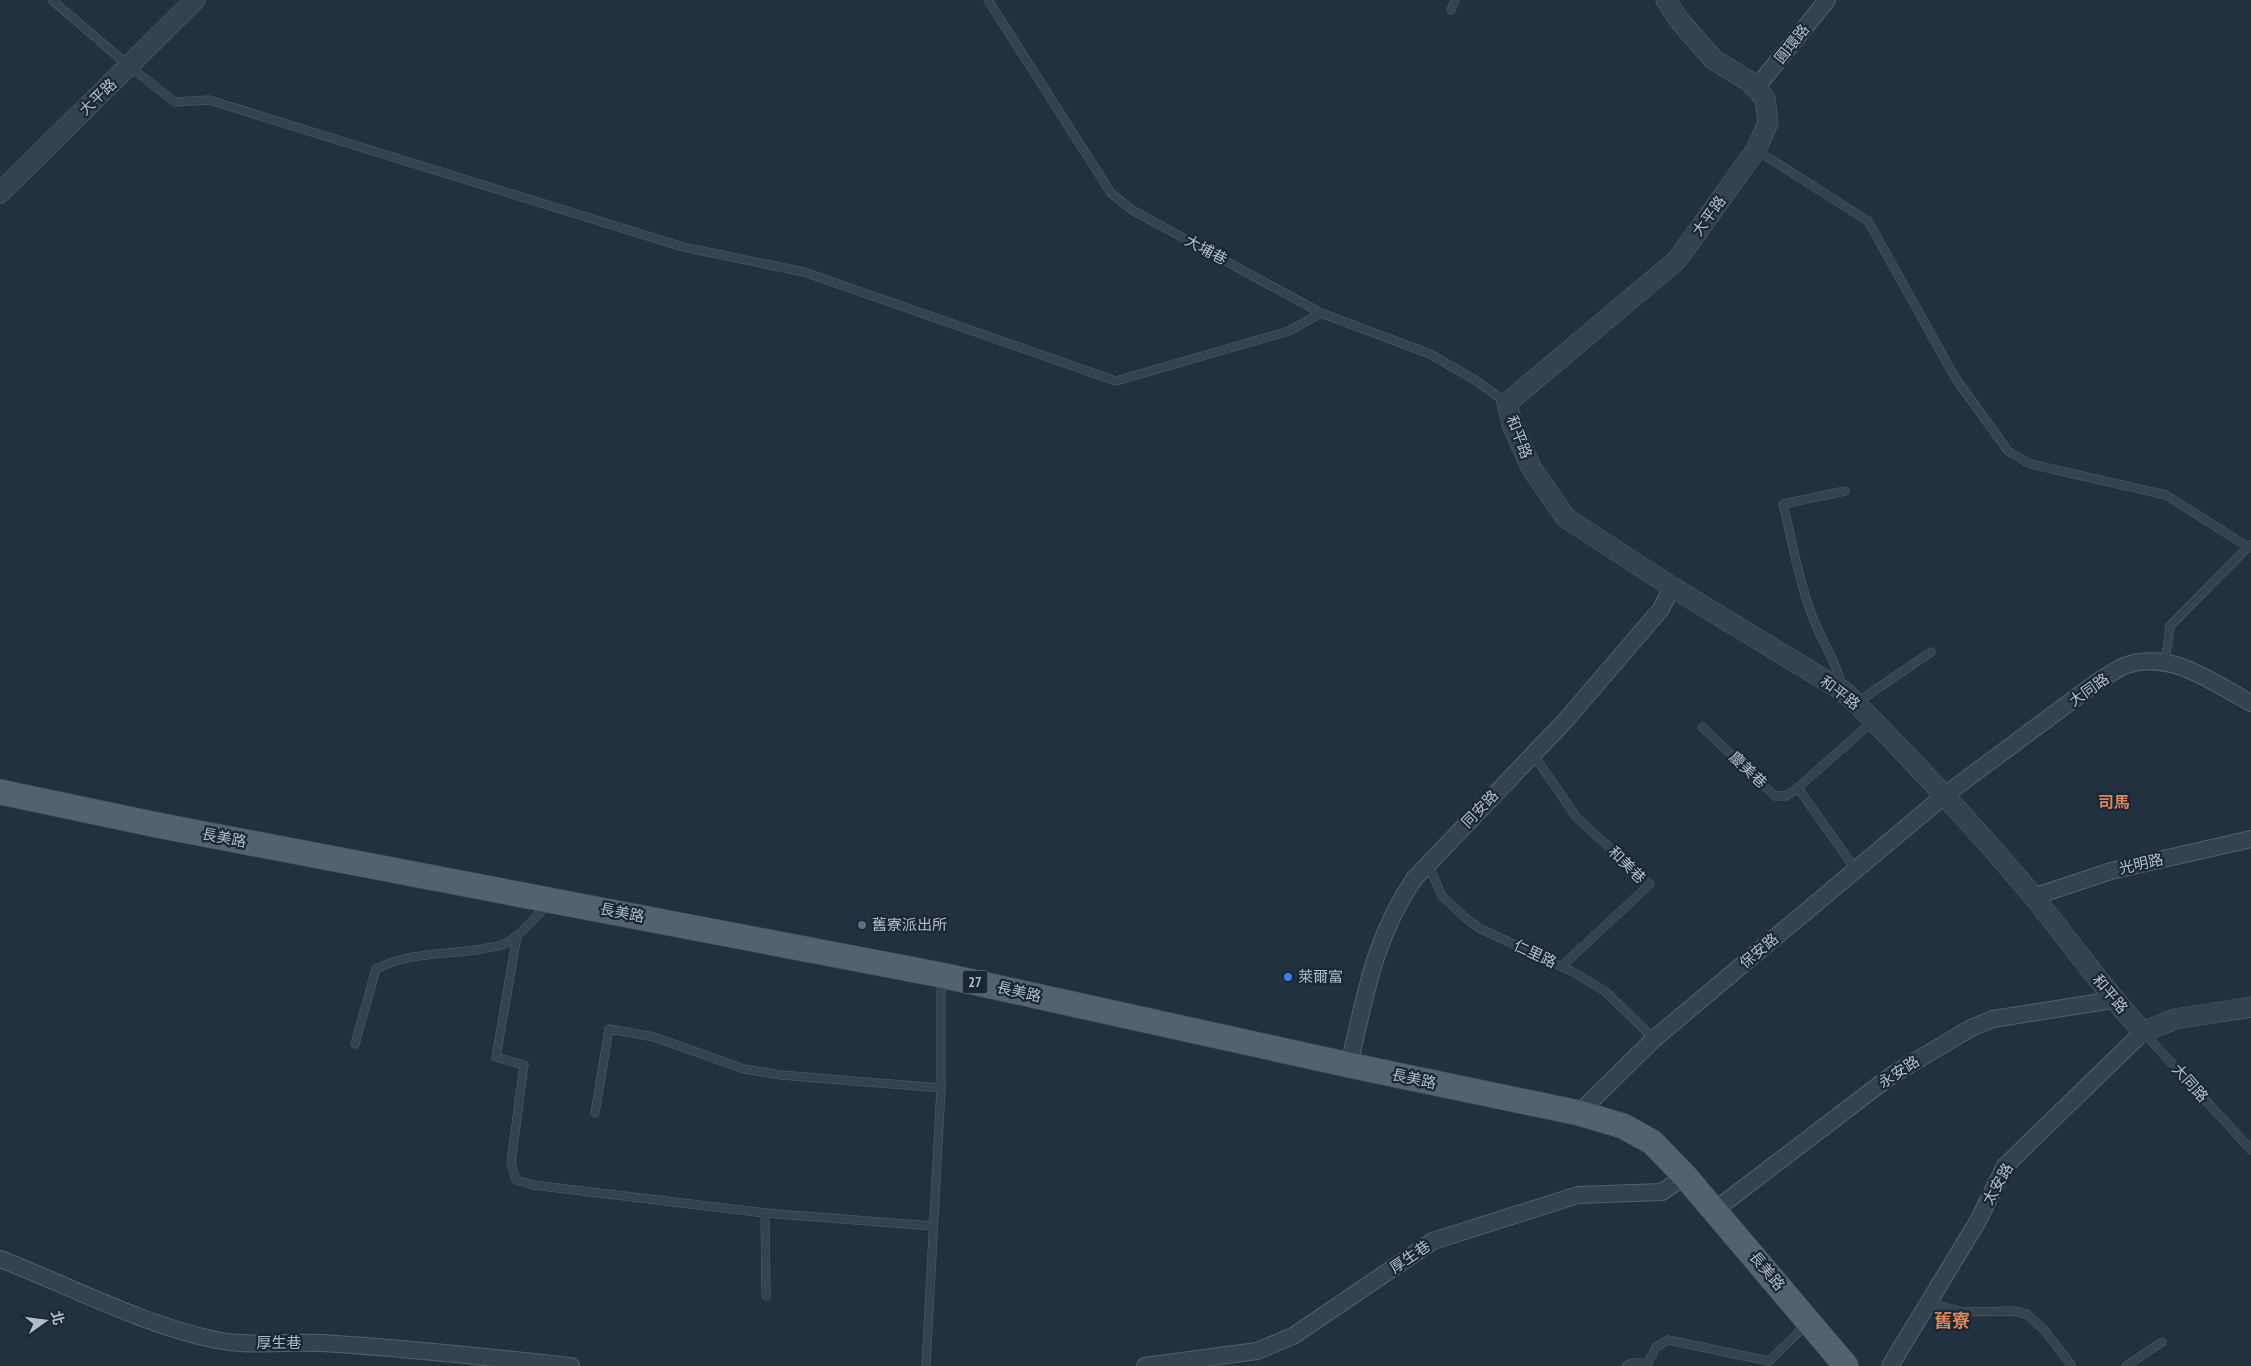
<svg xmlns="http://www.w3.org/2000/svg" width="2251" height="1366" font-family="'PT Sans Narrow','Noto Sans TC',sans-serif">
  <rect width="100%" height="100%" fill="#21313f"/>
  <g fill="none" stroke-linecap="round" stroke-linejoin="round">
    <defs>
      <g id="service">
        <polyline points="52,0 129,66 175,102 209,100 683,247 804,272 1116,381 1289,331 1321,313"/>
        <polyline points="988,0 1111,193 1132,210 1321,313 1430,354 1475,380 1506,402"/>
        <polyline points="1451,10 1455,0"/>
        <polyline points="1756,150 1868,221 1956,379 2008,451 2030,464 2166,495 2248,547"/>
        <polyline points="2165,662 2170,626 2250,545"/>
        <path d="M1842,687C1837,663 1824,645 1815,623C1799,585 1793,543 1783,504L1845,491"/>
        <polyline points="1856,703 1931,652"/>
        <polyline points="1702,727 1775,796 1785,796 1794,791 1872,722"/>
        <polyline points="1533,754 1577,818 1650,884 1561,967"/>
        <polyline points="1798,788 1856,870"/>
        <polyline points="1428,864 1442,896 1468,920 1481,929 1575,973 1606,992 1654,1039"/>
        <polyline points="517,936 496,1057 524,1065 511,1163 516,1180 533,1185 765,1213 933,1226"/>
        <polyline points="2144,1033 2251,1150"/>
        <path d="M355,1044L376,969C408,952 447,955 482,949C489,947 498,947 504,944C521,936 534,918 547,905"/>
        <polyline points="595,1113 609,1029 654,1037 744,1069 781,1075 941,1088"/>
        <polyline points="765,1213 766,1296"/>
        <polyline points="1930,1303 1963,1312 2013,1311 2027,1314 2045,1331 2072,1366"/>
        <polyline points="926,1366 941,1088 941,979"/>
        <polyline points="1626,1366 1632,1363 1648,1363 1656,1347 1668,1340 1769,1361 1806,1325"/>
        <polyline points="2126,1366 2162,1342"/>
      </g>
      <g id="minor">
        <polyline points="1756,88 1827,0"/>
        <polyline points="2033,897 2111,871 2251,839"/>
        <path d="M1349,1065C1365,997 1374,938 1414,879L1565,721L1661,609L1672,587"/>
        <path d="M1579,1113L1654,1039L1945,795L2097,682C2106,677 2115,670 2124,666C2170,649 2212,682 2251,703"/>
        <polyline points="1715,1210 1892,1075 1971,1028 1993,1019 2113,1000"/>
        <path d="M0,1259C70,1286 143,1325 216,1340C251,1347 287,1341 322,1343C406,1348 488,1357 571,1366"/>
        <polyline points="1145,1366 1257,1351 1293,1336 1433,1241 1578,1195 1662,1192 1685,1176"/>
        <polyline points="1890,1366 1978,1221 2005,1166 2143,1032"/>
      </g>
      <g id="tertiary">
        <path d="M1666,0L1679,20L1713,59L1750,82L1765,99L1768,123L1756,150L1677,260L1507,403L1512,425L1532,469L1566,518L1672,587L1843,691L1856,703C1917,765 1977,829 2033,896C2070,941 2103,989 2143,1032L2175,1019L2251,1007"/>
        <polyline points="0,193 195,0"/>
      </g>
      <polyline id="primary" points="0,792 157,825 941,975 1349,1065 1579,1113 1623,1126 1652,1142 1685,1176 1846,1366"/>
    </defs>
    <use href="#service" stroke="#53606d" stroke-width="9"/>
    <use href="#minor" stroke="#53606d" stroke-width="18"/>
    <use href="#tertiary" stroke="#53606d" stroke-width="21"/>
    <use href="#primary" stroke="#3e4c58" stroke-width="26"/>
    <use href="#service" stroke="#35434f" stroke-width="8"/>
    <use href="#minor" stroke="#35434f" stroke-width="16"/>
    <use href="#tertiary" stroke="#35434f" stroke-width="20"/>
    <use href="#primary" stroke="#53626f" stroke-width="25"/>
  </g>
  <circle fill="#5c6f8a" stroke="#1b2834" stroke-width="2" cx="862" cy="925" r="5"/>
  <circle fill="#3f7fe0" stroke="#1b2834" stroke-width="2" cx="1288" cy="977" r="5"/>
  <g text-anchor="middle" stroke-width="4.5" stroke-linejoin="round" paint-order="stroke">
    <rect fill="#1b2834" stroke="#84909d" stroke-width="1" x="962.5" y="970.5" width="25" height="23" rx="4"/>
    <g font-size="14" font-weight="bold" fill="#b1bdca">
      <text x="975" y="987">27</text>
    </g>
    <g font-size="15" fill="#b1bdca" stroke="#1b2834">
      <text transform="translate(1792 44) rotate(-51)" y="5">圓環路</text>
      <text transform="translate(98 97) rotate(-44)" y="5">大平路</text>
      <text transform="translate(1709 216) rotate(-54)" y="5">大平路</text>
      <text transform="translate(1206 250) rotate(28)" y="5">大埔巷</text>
      <text transform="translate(1519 437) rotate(69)" y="5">和平路</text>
      <text transform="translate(2089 690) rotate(-35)" y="5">大同路</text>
      <text transform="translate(1840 693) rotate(37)" y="5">和平路</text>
      <text transform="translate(1748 770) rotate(43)" y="5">慶美巷</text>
      <text transform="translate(1480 809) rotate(-46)" y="5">同安路</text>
      <text transform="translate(224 838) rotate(11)" y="5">長美路</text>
      <text transform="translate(2141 864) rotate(-13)" y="5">光明路</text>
      <text transform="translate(1627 865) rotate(45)" y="5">和美巷</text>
      <text transform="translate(622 913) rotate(11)" y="5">長美路</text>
      <text transform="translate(1759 951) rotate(-40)" y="5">保安路</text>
      <text transform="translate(1535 954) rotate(25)" y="5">仁里路</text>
      <text transform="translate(1019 992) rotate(13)" y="5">長美路</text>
      <text transform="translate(2110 994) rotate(50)" y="5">和平路</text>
      <text transform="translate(1899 1072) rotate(-33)" y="5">永安路</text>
      <text transform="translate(1414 1079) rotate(12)" y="5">長美路</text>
      <text transform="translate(2190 1083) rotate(48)" y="5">大同路</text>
      <text transform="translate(1998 1184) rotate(-60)" y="5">太安路</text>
      <text transform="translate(1410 1257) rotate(-34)" y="5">厚生巷</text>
      <text transform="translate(1767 1271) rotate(50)" y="5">長美路</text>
      <text x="279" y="1348">厚生巷</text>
    </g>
    <g font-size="15" fill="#b1bdca" stroke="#1b2834" text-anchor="start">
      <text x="872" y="930">舊寮派出所</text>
      <text x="1298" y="982">萊爾富</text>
    </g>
    <g font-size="16" font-weight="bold" fill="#de8458" stroke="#1b2834">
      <text x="2114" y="808">司馬</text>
    </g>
    <g font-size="18" font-weight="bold" fill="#de8458" stroke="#1b2834">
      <text x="1952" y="1327">舊寮</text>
    </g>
  </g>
  <g transform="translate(45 1321) rotate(76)" stroke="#1b2834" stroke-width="4" paint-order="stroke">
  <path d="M0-4L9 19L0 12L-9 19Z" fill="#b1bdca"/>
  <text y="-8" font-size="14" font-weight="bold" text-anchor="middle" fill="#b1bdca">北</text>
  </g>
</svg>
